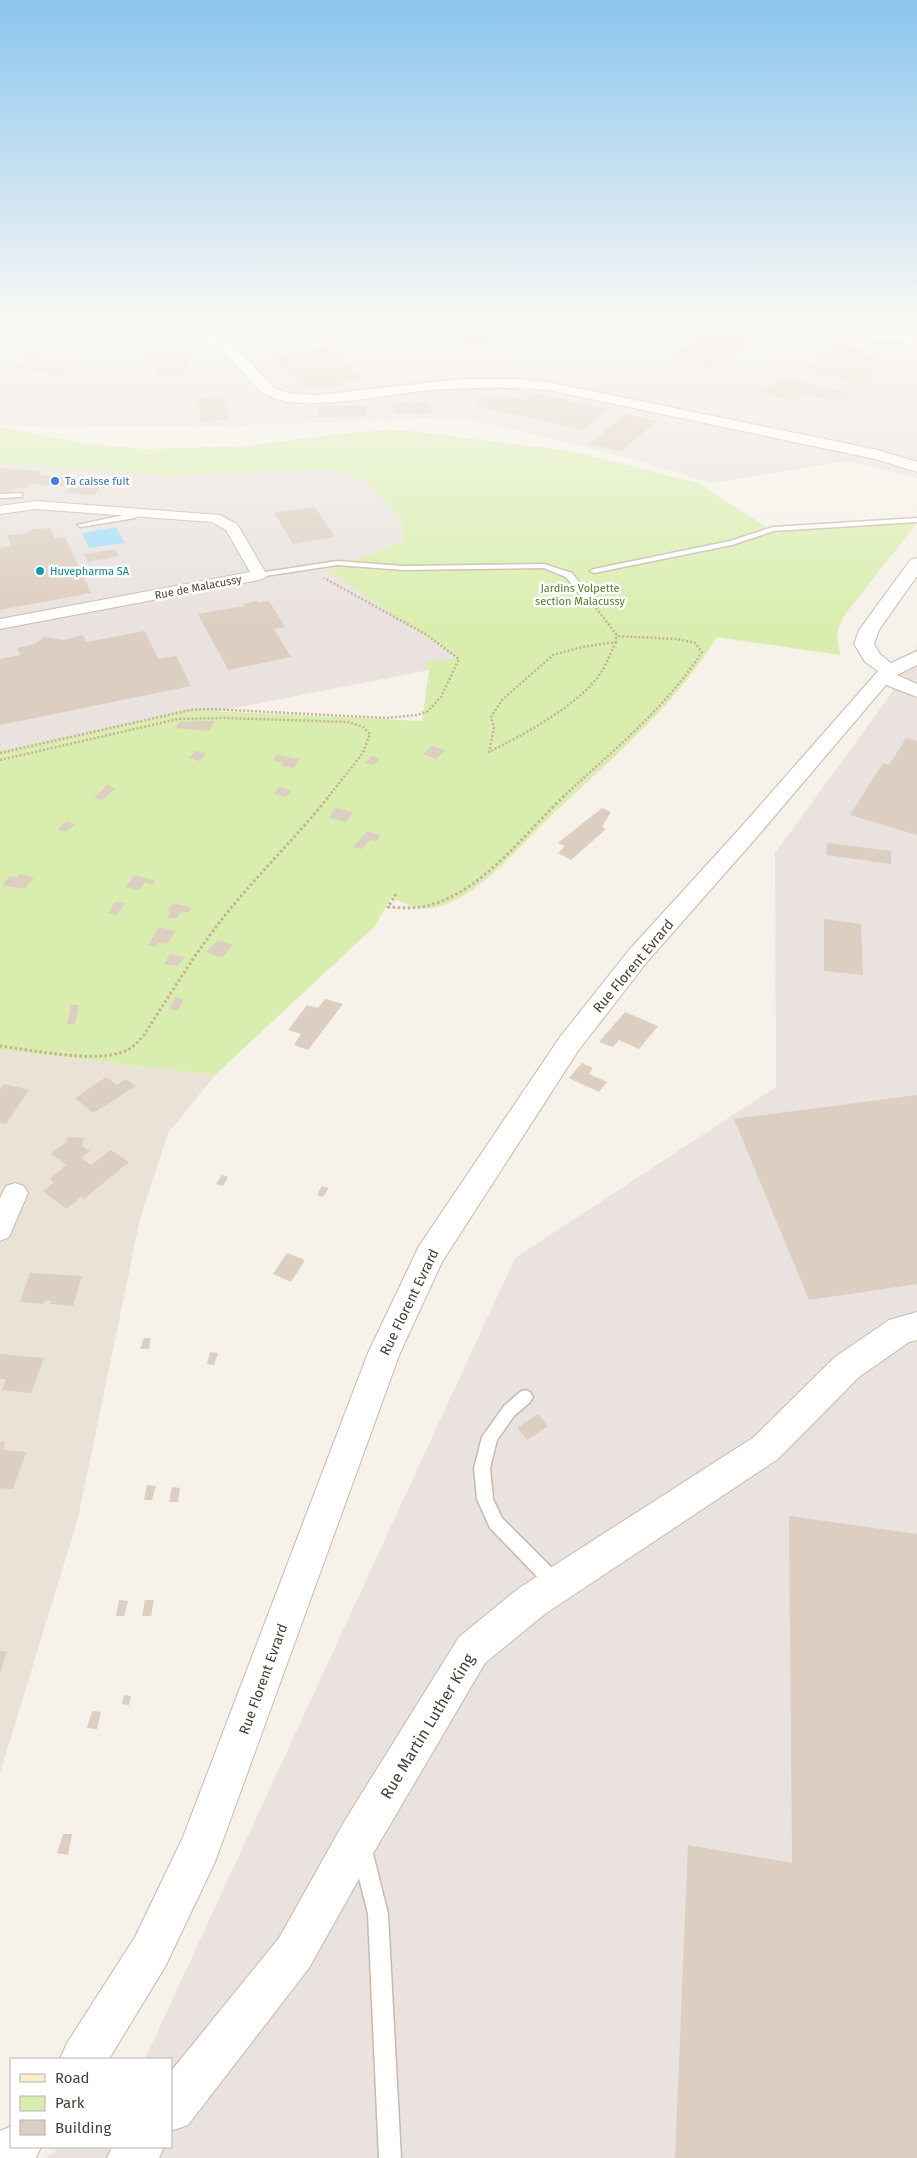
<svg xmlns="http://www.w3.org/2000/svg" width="917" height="2158" font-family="'Fira Sans',sans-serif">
  <rect width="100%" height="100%" fill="#f6f1e9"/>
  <polygon fill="#ebe2d7" points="0,1050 215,1075 168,1133 140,1219 78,1518 0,1773"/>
  <g fill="#e9e2de">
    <polygon points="0,322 228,322 250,326 260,339 326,322 917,322 917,478 848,461 712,483 614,454 459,417 198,427 0,425"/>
    <polygon points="0,463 168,476 326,469 365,480 402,521 403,541 328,570 459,659 426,661 429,670 0,754"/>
    <polygon points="917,646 917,2158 46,2158 60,2147 171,2147 171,2059 145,2059 515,1258 776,1087 775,853 889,697"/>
  </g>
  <path fill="#d9eeae" d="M0,427L88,444L144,449L246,446L355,432L402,430L571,451L698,483L777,534L790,530L910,522L917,523L844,616L837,632L840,655L717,637C675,706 613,757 555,812C521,843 481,897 434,908C418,911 405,904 392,897L374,927L215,1075L0,1050V751L190,710L422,721L429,671L426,661L458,658L327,570L403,541L402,521L365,480L326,469L168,476L0,463Z"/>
  <polygon fill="#e7e4e1" points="80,517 85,520 103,518 102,527 66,534 60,520"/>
  <polygon fill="#a0dff8" points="116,527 125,543 89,548 82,533"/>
  <g fill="#dccec0">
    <polygon points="440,322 535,322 546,331 515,335 519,339 465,346"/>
    <polygon points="617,322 670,322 675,326 630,332"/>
    <polygon points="740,322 757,322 774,325 714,369 682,361 690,356 675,353 696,338 692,337 694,335 705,332 722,334"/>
    <polygon points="839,344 867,350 860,355 889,362 869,378 875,379 873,381 867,380 862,384 804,371"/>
    <polygon points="329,347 361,378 341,382 344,384 313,389 310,387 304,388 291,374 284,373 287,370 283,369 272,358"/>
    <polygon points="183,351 191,374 157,377 150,354"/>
    <polygon points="27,359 75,362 63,374 14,370"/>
    <polygon points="782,377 793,380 852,393 841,402 803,394 795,401 761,393"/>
    <polygon points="534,393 608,409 584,430 475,406 489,396 497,398 501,395 525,400"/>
    <polygon points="214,396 223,397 230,419 202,422 196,400"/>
    <polygon points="430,402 431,413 394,414 393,403"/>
    <polygon points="366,405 366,416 318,417 318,406"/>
    <polygon points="626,414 657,421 621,451 589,444"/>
    <polygon points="0,468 42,471 38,475 106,480 94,495 64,493 69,487 31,484 27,488 16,488 12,492 0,491"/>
    <polygon points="315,507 335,537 293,544 274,513"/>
    <polygon points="50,528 55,539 65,537 91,593 0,610 0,548 11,546 7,535 26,534 33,529"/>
    <polygon points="115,549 119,556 88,562 84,554"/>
    <polygon points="257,601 258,603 269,601 285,627 274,629 291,657 228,670 198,614 244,606 243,604"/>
    <polygon points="145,631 158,659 176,656 191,686 0,725 0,659 20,655 17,648 35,644 44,637 64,640 83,635 86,642"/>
    <polygon points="196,721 215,721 209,731 176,728 179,722"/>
    <polygon points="906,738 917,741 917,835 850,815 883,763 889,765"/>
    <polygon points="432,746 445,750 436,759 423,754"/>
    <polygon points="196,751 206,753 200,761 189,758"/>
    <polygon points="276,755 299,759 294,768 281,766 283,762 273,761"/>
    <polygon points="371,756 380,758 374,765 365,763"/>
    <polygon points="107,785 116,788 102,800 94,798"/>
    <polygon points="279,787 292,790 286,797 274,794"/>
    <polygon points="335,808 353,812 346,822 329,818"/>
    <polygon points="602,808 611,812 602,827 606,829 571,860 558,853 565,846 558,843"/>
    <polygon points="67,821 75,824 66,832 58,829"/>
    <polygon points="367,831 381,835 376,841 370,840 362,849 353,847"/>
    <polygon points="827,843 891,851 891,864 826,855"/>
    <polygon points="19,874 34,877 25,889 2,885 10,876 17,877"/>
    <polygon points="135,875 156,881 152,885 145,882 138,890 125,887"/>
    <polygon points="115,902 125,903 117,915 108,913"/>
    <polygon points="173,903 192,908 188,913 182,911 176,919 167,917 171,912 167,911"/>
    <polygon points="824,919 861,924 863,975 824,971"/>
    <polygon points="159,927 176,931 167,944 158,943 155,947 148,945"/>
    <polygon points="218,940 233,945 222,958 206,952"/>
    <polygon points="170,954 185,957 178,966 164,964"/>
    <polygon points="175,997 184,999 178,1011 169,1009"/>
    <polygon points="325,999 343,1004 308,1050 294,1045 301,1034 288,1030 307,1005 318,1008"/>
    <polygon points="71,1005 79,1005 75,1024 67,1024"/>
    <polygon points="625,1012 658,1026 639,1049 619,1040 613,1047 599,1042"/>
    <polygon points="582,1063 593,1068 589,1074 607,1082 599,1092 569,1078"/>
    <polygon points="106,1077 117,1085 126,1079 136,1086 93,1113 75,1098"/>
    <polygon points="4,1084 29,1090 6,1124 0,1123 0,1090"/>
    <polygon points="917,1095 917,1284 809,1300 734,1119"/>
    <polygon points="68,1137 84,1138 82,1146 90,1151 81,1158 91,1165 111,1150 129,1162 84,1199 81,1197 66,1209 43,1191 54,1182 50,1179 66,1165 51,1154 65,1143"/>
    <polygon points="222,1175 228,1177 223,1186 216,1184"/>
    <polygon points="322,1186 329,1188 323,1197 317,1195"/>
    <polygon points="287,1253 305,1260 291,1282 273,1274"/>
    <polygon points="30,1273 82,1276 73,1306 50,1304 52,1301 44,1301 43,1304 20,1302"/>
    <polygon points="144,1338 151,1338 149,1349 140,1349"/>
    <polygon points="210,1352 218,1353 214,1365 207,1364"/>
    <polygon points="0,1354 44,1358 31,1393 2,1390 6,1379 0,1379"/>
    <polygon points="538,1414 548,1426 527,1440 517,1428"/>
    <polygon points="0,1442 5,1442 3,1450 26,1452 13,1489 0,1488"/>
    <polygon points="147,1485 156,1486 152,1500 144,1500"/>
    <polygon points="172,1487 180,1488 178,1502 169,1502"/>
    <polygon points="789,1516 917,1534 917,2158 675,2158 688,1845 792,1863"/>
    <polygon points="119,1600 128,1601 124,1616 116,1616"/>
    <polygon points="145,1600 154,1600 151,1616 142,1616"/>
    <polygon points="0,1651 7,1651 0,1674"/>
    <polygon points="124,1695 131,1696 129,1705 122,1704"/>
    <polygon points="92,1711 101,1712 97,1729 87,1728"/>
    <polygon points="63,1834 72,1834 68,1855 57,1853"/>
  </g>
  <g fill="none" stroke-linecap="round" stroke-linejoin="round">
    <defs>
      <g id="service">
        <polygon points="212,322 223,322 229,324 226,326"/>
        <polygon points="22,493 22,497 19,497 0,498 0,494"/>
        <polygon points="132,510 139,512 135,518 81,527 77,525 129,514"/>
        <polygon points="917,518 917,522 774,531 732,545 594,573 590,571 594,569 730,541 773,527"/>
        <polygon points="337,561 403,566 544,564 572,573 593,600 586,602 566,577 544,568 403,570 337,565 259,577 255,575 259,573"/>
        <polygon points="525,1390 530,1392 533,1397 530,1402 514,1416 497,1440 490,1468 493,1499 502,1518 561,1577 563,1583 561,1589 555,1591 549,1589 490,1528 477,1499 474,1468 482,1437 504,1406 520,1392"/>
        <polygon points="362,1840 369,1843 372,1850 388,1914 401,2158 379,2158 368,1914 352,1850 355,1843"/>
      </g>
      <g id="minor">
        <polygon points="799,322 819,322 880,333 917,336 917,344 880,341 804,325 800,324"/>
        <polygon points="35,501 220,515 237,524 267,575 265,578 259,580 0,629 0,619 250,572 226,530 212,522 35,509 0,514 0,506"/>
        <polygon points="15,1183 24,1186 28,1193 9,1237 0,1241 0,1198 6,1186"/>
      </g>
      <g id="tertiary">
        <path d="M207,330L212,331L249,361L273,387L288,393L317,395L461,379H519L548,382L878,450L917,462V472L875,459L548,390C510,387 472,387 433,390C391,393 308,413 271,397C257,392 250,379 240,369C228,357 215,348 202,337L200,334L202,331Z"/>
        <polygon points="917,558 917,576 879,630 874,644 880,654 891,663 917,651 917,665 897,675 917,684 917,697 886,685 757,837 647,962 578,1051 442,1262 400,1353 215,1862 165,1967 109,2059 60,2059 67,2043 135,1937 183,1837 368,1353 419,1246 560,1037 629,950 741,827 878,671 865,662 854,644 859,630 911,559"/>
        <polygon points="917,1312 917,1340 909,1342 859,1377 778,1459 545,1614 485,1663 374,1852 309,1968 188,2125 171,2131 171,2071 279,1938 344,1822 459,1637 519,1588 754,1437 835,1357 889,1320"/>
        <polygon points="11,2126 11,2147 41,2147 36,2158 0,2158 0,2131"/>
        <polygon points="112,2147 164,2147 159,2158 107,2158"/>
      </g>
      <polygon id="secondary" points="274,322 301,322 294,326 239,336 207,338 0,333 0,325 207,330 239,328"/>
    </defs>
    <use href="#service" stroke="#c6baad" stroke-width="3"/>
    <use href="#minor" stroke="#c6baad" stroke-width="2"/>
    <use href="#tertiary" stroke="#c6baad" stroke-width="2"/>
    <use href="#secondary" stroke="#dec396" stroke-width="2"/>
    <g stroke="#c6b19a" stroke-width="2.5" stroke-dasharray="2 2" stroke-linecap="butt">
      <polyline points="596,608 616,634 616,642"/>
      <path d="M616,642C610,654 606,666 598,677C575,707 523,735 489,752L494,728L491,717L502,700L553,655L582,647Z"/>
      <polyline points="0,753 190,710 211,709 386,718 417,715 428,711 441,697 459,659 427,635 324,578"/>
      <polyline points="0,760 178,719 224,718 348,722 363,727 370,734 363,753 328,797"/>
      <path d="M563,797C611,752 666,708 702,652L695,643L677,639L616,636"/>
    </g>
    <g stroke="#c6b19a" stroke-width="3" stroke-dasharray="2.5 2.5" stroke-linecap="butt">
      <path d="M396,894L388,907C402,908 417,909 430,905C483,891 526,832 564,796"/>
      <path d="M0,1046C33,1050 92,1063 123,1052C132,1049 138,1042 144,1035C173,990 201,943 236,902C266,866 300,833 329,796"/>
    </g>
    <use href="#service" fill="#fff" fill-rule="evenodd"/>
    <use href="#minor" fill="#fff" fill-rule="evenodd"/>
    <use href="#tertiary" fill="#fff" fill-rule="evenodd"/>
    <use href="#secondary" fill="#ffecca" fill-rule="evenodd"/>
    <defs>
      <polyline id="tertiary-bridge" points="0,329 17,322"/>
    </defs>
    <use href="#tertiary-bridge" stroke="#c6baad" stroke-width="16" stroke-linecap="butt"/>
    <use href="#tertiary-bridge" stroke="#fff" stroke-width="15"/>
  </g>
  <linearGradient id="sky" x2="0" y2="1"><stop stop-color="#8bc5ee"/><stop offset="0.52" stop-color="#fbf9f5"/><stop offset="1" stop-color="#fbf9f5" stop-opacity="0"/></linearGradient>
  <rect width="917" height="624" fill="url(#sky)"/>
  <circle fill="#3f7fe0" stroke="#fff" stroke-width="2" cx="55" cy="481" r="5"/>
  <circle fill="#0f9aa8" stroke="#fff" stroke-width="2" cx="40" cy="571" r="5"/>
  <g text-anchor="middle" stroke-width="5" stroke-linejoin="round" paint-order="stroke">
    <g font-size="11" fill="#366cbe" stroke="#fff" text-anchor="start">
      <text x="65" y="485">Ta caisse fuit</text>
    </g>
    <g font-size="11" fill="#0d838f" stroke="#fff" text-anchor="start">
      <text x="50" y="575">Huvepharma SA</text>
    </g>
    <g font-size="11" fill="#4b4036" stroke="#fff">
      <text transform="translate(198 587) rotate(-11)" y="4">Rue de Malacussy</text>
    </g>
    <g font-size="11" fill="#507e21" stroke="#fff">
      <text x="580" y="592">Jardins Volpette<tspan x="580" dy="13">section Malacussy</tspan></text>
    </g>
    <g font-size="14" fill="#4b4036" stroke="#fff">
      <text transform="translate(633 966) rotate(-50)" y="5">Rue Florent Evrard</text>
      <text transform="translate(409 1302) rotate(-64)" y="5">Rue Florent Evrard</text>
      <text transform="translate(263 1679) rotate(-70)" y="5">Rue Florent Evrard</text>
    </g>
    <g font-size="16" fill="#4b4036" stroke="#fff">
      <text transform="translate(427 1726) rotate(-59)" y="6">Rue Martin Luther King</text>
    </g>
  </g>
  <rect x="10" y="2058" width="162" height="90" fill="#ffffff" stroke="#b7b3af"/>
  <rect x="20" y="2074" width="25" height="8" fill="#ffecca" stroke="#b7b3af"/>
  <text x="55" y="2083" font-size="15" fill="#4b4036">Road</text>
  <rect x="20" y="2096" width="25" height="15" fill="#d9eeae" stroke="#b7b3af"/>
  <text x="55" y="2108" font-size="15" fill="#4b4036">Park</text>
  <rect x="20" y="2120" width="25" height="15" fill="#dccec0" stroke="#b7b3af"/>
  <text x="55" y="2133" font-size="15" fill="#4b4036">Building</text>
</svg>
